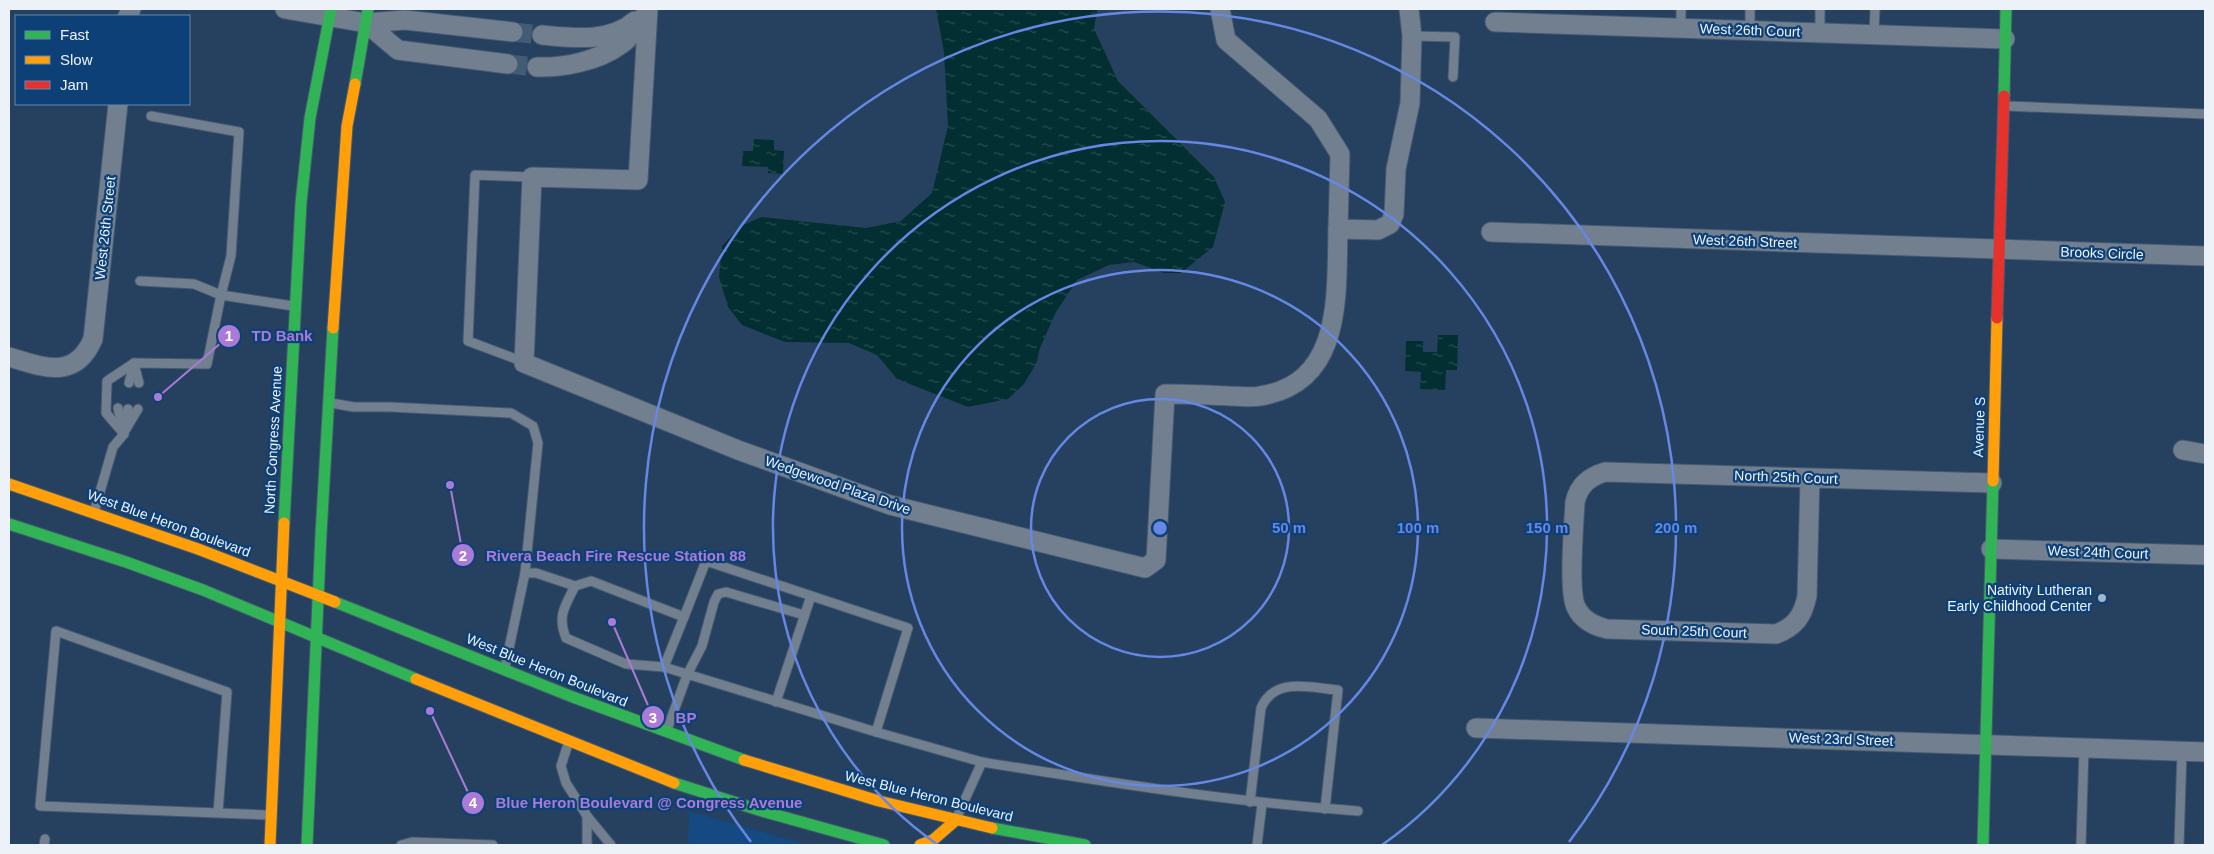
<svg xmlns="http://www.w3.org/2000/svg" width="2214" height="854" font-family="Helvetica,sans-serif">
  <defs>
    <pattern id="water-ripples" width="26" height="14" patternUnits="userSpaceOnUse" patternTransform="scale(1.25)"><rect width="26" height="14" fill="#032f32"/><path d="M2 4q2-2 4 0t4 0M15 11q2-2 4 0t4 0" fill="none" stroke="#284e50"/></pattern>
  </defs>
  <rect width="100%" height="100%" fill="#25415f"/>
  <polygon fill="#154982" points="689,811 730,823 809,845 688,845"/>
  <g fill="url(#water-ripples)">
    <polygon points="936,9 1097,9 1094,29 1118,81 1214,177 1225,202 1213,247 1181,273 1164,273 1134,262 1109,265 1077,280 1056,312 1040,348 1036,364 1024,384 1008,399 968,407 897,379 877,355 849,343 785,342 742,325 728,307 719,277 722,246 741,226 761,217 866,228 901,221 932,193 948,126 944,52"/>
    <polygon points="754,139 774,140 774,150 784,151 783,174 768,173 768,167 742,166 743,151 753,151"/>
    <polygon points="1438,335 1458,335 1457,370 1446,370 1445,390 1420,389 1421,372 1405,371 1406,341 1423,341 1423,352 1437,352"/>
  </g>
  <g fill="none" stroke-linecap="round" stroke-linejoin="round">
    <g stroke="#435c76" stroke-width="19" stroke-dasharray="19 9" stroke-linecap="butt">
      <polyline points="513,32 542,35"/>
      <polyline points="508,64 537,67"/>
    </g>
    <defs>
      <g id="lane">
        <polyline points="1820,9 1820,33"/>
        <polyline points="1681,28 1681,9"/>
        <polyline points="1750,30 1750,9"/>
        <polyline points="1874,34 1875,9"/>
        <polyline points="1412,36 1455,37 1453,77"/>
        <polyline points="2006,106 2205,114"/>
        <polyline points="140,281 194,284 221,295 231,256 239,132 151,116"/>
        <polyline points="524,362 468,341 475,175 532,177"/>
        <polyline points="134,364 139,383"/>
        <polyline points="129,383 134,363 207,364 221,295 293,306"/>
        <polyline points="331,403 354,407 390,407 511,413 533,426 538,443 525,573 505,667"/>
        <polyline points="118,408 123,429"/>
        <polyline points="126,429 138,409"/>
        <polyline points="124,434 106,413 107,381 134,363"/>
        <polyline points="95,509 113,447 124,434 128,409"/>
        <polyline points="525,573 536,573 575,586 591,581 684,617 664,667"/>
        <path d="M575,586C565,606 557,616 566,638L626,664L664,667L876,732L982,762L957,817"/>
        <polyline points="684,617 706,561 908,628 876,732"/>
        <polyline points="776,702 811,596"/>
        <polyline points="667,730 687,675 702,646 714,602 718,594 726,592 804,615"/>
        <polyline points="568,744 561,766 566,783 587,816 587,845"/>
        <path d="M982,762C1107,782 1231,802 1358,811"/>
        <path d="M1250,802L1261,708C1275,676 1310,688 1338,690L1325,809"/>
        <polyline points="218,813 227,692 56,631 40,806 269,815"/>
        <polyline points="587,816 611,845"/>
        <polyline points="44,845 45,839"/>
        <polyline points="401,845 412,842 493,845"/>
        <polyline points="1257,845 1262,804"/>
        <polyline points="2081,845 2084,748"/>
        <polyline points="2179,845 2182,751"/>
      </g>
      <g id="street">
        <polyline points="285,9 366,23 405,20 513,32"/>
        <polyline points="1220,9 1226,40 1318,119 1340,154 1338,229"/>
        <path d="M648,10L638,180L532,177L524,363L738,450L890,505L1145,568L1156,560L1165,394C1187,394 1208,395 1230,396C1240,396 1251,398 1260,396C1344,383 1336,294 1338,229L1378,230L1390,224L1394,214L1396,169L1410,103L1412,36L1409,9"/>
        <polyline points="128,16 131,9"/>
        <polyline points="1495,22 2005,39"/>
        <polyline points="366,23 398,50 508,64"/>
        <path d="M542,35C573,38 610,43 635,21"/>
        <path d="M537,67C563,68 598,61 620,45C632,37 639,24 647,12"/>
        <polyline points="1491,232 2205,256"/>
        <path d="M9,357C43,367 75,381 93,339L118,104"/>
        <polyline points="2183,450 2205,454"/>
        <path d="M1810,478L1807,596C1803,616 1795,627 1776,634L1607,629C1594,626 1582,620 1576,607C1568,591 1574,523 1575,502C1579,485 1589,477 1605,472L1992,483"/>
        <polyline points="1991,549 2205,555"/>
        <polyline points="1476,728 2205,752"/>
      </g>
      <g id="fast">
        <polyline points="355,84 368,9"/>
        <polyline points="2004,96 2006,9"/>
        <polyline points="284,523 301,203 310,118 331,9"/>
        <polyline points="9,524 126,562 203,590 416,679"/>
        <polyline points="335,602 570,696 744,760"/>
        <polyline points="674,783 762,811 884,845"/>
        <polyline points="992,828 1085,845"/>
        <polyline points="307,845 321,534 333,328"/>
        <polyline points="1983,845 1993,481"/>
      </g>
      <g id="slow">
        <polyline points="333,328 347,126 355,84"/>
        <polyline points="1993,481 1997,318"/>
        <polyline points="9,484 198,549 335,602"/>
        <polyline points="416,679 674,783"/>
        <polyline points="744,760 879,801 992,828"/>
        <polyline points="270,845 284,523"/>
        <polyline points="920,845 933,840 956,820"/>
      </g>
      <polyline id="jam" points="1997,318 2004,96"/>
    </defs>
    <use href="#lane" stroke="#455a70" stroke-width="11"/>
    <use href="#street" stroke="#455a70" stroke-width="21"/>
    <use href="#fast" stroke="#455a70" stroke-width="13"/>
    <use href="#slow" stroke="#455a70" stroke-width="13"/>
    <use href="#jam" stroke="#455a70" stroke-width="13"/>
    <use href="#lane" stroke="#717f8f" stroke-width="9"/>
    <use href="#street" stroke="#717f8f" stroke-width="19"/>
    <use href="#fast" stroke="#30b455" stroke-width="11"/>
    <use href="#slow" stroke="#ff9f0a" stroke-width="11"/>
    <use href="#jam" stroke="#e5322d" stroke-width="11"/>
  </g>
  <g fill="none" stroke="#6687e4" stroke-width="2.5">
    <circle cx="1160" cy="528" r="129"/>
    <circle cx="1160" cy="528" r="258"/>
    <path d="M938 845A387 387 0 1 1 1382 845"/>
    <path d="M751 842A516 516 0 1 1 1569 842"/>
  </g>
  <circle fill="#a7b4c3" stroke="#0d4077" stroke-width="2" cx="2102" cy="598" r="5"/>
  <g text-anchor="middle" stroke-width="4.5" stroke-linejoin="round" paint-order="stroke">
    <g font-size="14" fill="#edf2f9" stroke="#0d4077">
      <text transform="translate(1750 30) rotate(2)" y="5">West 26th Court</text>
      <text transform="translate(105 228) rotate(-84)" y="5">West 26th Street</text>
      <text transform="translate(1745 241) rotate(2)" y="5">West 26th Street</text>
      <text transform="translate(2102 253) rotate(2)" y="5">Brooks Circle</text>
      <text transform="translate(1979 427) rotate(-88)" y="5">Avenue S</text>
      <text transform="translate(273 440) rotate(-87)" y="5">North Congress Avenue</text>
      <text transform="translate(1786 477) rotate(2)" y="5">North 25th Court</text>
      <text transform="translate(838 485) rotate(19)" y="5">Wedgewood Plaza Drive</text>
      <text transform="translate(169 523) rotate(20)" y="5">West Blue Heron Boulevard</text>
      <text transform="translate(2098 552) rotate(2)" y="5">West 24th Court</text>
      <text transform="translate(1694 631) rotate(2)" y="5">South 25th Court</text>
      <text transform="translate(547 670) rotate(22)" y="5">West Blue Heron Boulevard</text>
      <text transform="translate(1841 739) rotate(2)" y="5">West 23rd Street</text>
      <text transform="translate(929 796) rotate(14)" y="5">West Blue Heron Boulevard</text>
    </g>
    <g font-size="14" fill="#edf2f9" stroke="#0d4077" text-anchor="end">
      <text x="2092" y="595">Nativity Lutheran<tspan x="2092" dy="16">Early Childhood Center</tspan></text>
    </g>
  </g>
  <circle cx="1160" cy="528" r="8" fill="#6687e4" stroke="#0d4077" stroke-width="2.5"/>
  <g font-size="15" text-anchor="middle" font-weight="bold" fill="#6687e4" stroke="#0d4077" stroke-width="4.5" stroke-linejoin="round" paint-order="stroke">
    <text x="1289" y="533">50 m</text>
    <text x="1418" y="533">100 m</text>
    <text x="1547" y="533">150 m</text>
    <text x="1676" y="533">200 m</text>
  </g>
  <path fill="none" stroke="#a97bd6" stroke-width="2" d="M158 397L229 336M450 485L463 555M612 622L653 717M430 711L473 803"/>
  <g fill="#a97bd6" stroke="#0d4077" stroke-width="2">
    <circle cx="158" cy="397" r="5"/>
    <circle cx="450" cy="485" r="5"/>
    <circle cx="612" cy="622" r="5"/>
    <circle cx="430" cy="711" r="5"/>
    <circle cx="229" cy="336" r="12"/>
    <circle cx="463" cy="555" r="12"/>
    <circle cx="653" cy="717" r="12"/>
    <circle cx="473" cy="803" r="12"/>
  </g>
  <g font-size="15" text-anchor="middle" font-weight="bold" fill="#fff">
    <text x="229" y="341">1</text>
    <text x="463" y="561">2</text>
    <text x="653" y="723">3</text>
    <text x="473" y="808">4</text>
  </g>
  <g font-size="15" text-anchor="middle" font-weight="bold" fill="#a97bd6" stroke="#0d4077" stroke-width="4.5" stroke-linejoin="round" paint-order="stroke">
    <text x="282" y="341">TD Bank</text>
    <text x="616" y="561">Rivera Beach Fire Rescue Station 88</text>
    <text x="686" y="723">BP</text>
    <text x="649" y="808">Blue Heron Boulevard @ Congress Avenue</text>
  </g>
  <rect width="2214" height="854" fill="none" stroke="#edf2f9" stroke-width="20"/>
  <rect x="15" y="15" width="175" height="90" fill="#0d4077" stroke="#6787ab"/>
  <rect x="25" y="31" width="25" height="8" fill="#30b455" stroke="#6787ab"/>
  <text x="60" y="40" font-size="15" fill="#edf2f9">Fast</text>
  <rect x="25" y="56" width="25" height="8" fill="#ff9f0a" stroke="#6787ab"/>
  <text x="60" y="65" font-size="15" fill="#edf2f9">Slow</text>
  <rect x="25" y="81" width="25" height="8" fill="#e5322d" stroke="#6787ab"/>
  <text x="60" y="90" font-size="15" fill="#edf2f9">Jam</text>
</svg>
